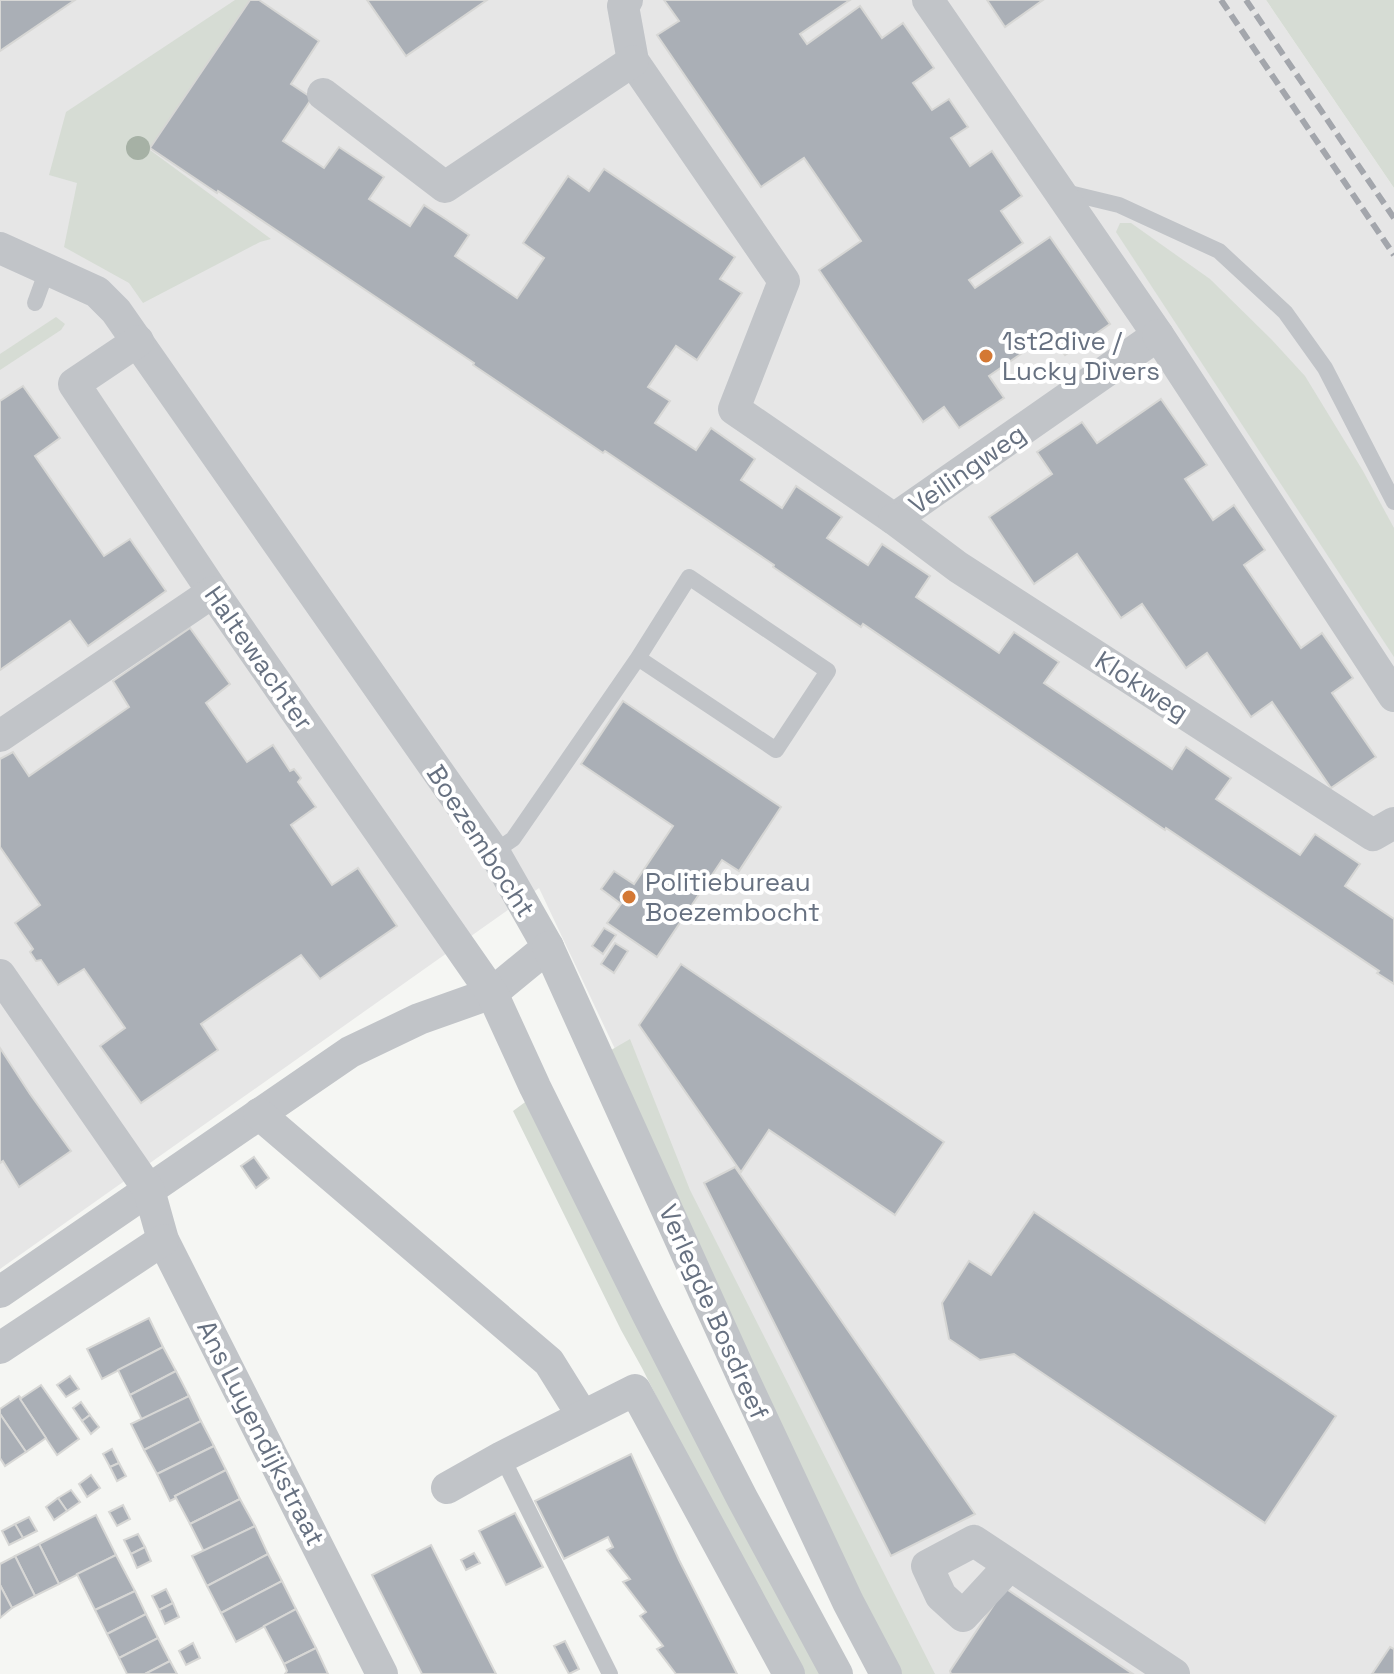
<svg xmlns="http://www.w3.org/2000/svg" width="1394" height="1674" font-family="'Space Grotesk',sans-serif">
  <rect width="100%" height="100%" fill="#f5f6f3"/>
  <polygon fill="#e6e6e6" points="0,0 1266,0 1394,188 1394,1674 915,1674 852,1551 539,888 0,1269"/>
  <g fill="#d6dcd4">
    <polygon points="235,0 250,0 150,150 271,239 260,242 143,303 129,283 64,247 77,183 49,175 66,112"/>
    <polygon points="1266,0 1394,0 1394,188"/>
    <polygon points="1120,223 1131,223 1210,279 1272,340 1305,376 1363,471 1394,528 1394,657 1116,232"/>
    <polygon points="56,317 65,324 61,330 0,370 0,354"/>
    <polygon points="630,1039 690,1190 935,1674 902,1674 856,1584 606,1053"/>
    <polygon points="528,1100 824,1674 797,1674 642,1368 621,1330 513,1111"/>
  </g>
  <g fill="#aaafb6" stroke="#d7d7d5" stroke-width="2">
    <polygon points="0,0 75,0 0,51"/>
    <polygon points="250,0 259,0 319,41 291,84 312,98 283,141 324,168 339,147 384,177 369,199 410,226 424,205 447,220 469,235 455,256 517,298 544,258 523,243 568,176 589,191 604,169 735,257 720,279 742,293 697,360 676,346 648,387 670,401 655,423 696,450 711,428 755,459 741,480 782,508 796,486 842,517 827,538 868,565 882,544 930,576 916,597 999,653 1014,632 1059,662 1044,683 1172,769 1186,747 1231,778 1216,799 1300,855 1315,834 1360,864 1345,886 1394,919 1394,984 1377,973 1379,971 1166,828 1165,830 863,624 861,627 773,567 774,565 605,451 603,453 473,365 474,363 218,191 217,193 150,148"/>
    <polygon points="367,0 487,0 406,56"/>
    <polygon points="664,0 850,0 800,34 807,44 860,6 882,38 903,23 934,68 913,83 932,110 949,99 968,127 951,138 970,166 992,151 1022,196 1001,211 1023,243 969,280 975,288 1050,237 1110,324 1065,355 1050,334 989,376 1004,398 959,428 944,407 923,422 819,270 861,241 804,158 761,187 657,35 679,21"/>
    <polygon points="987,0 1043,0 1005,27"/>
    <polygon points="23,386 60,438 35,456 104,556 130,539 166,591 88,646 70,621 0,670 0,401"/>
    <polygon points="1161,399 1207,465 1185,479 1213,520 1234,505 1265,550 1244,565 1301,648 1322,633 1353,678 1332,693 1376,757 1331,788 1272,702 1251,717 1207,653 1186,668 1142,604 1121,618 1077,554 1034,584 989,517 1052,474 1037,452 1082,422 1097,443"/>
    <polygon points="190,628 230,684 206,703 247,762 273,745 290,771 294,769 301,778 298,782 316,807 291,825 332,885 358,868 397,926 320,979 301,955 251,989 201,1024 218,1050 141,1103 100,1046 125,1028 84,969 58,985 41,960 36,961 30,952 33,949 15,923 40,905 0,847 0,759 13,752 29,776 129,707 113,681"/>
    <polygon points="623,701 781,807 739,871 722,860 657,957 607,923 621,904 601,889 614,871 634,884 673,826 581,764"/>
    <polygon points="604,928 616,935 603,954 592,946"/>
    <polygon points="615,943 628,951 614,973 601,964"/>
    <polygon points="681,964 944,1142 895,1215 769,1130 741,1172 639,1025"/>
    <polygon points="0,1048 30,1094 71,1151 19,1187 3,1161 0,1163"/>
    <polygon points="254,1157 269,1178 256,1188 241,1166"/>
    <polygon points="735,1167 975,1514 891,1556 704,1183"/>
    <polygon points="1034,1212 1336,1416 1265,1523 1014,1354 980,1360 949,1339 942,1303 969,1261 991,1275"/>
    <polygon points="149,1318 163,1347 102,1379 87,1349"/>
    <polygon points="163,1347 176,1371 130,1395 118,1370"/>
    <polygon points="176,1371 189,1396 142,1420 130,1395"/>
    <polygon points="70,1376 79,1389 66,1397 57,1385"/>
    <polygon points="41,1385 79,1439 57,1455 20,1399"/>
    <polygon points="19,1396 21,1398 20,1399 46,1438 26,1452 0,1414 0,1409"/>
    <polygon points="189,1396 201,1421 144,1450 131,1424"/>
    <polygon points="81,1402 90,1415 82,1421 73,1408"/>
    <polygon points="0,1414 26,1452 5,1466 0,1458"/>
    <polygon points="90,1415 99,1427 91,1434 82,1421"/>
    <polygon points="201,1421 214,1446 157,1474 144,1450"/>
    <polygon points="214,1446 226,1470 175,1496 176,1498 170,1501 157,1474"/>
    <polygon points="112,1449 119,1463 110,1467 103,1454"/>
    <polygon points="631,1454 679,1560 737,1674 676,1674 657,1649 663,1646 640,1616 646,1612 623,1582 630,1579 607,1550 613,1547 608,1537 564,1559 535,1501"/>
    <polygon points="119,1463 126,1476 117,1481 110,1467"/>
    <polygon points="226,1470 240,1499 190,1524 175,1496"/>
    <polygon points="91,1475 100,1488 87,1497 79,1484"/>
    <polygon points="71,1490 80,1502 67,1511 58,1498"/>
    <polygon points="58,1498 67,1511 54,1520 46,1507"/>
    <polygon points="240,1499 255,1526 204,1552 190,1524"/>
    <polygon points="123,1505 130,1519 117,1526 109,1512"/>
    <polygon points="515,1513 543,1567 506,1585 479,1531"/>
    <polygon points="96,1515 116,1555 59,1584 39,1544"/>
    <polygon points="29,1517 37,1531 23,1538 15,1524"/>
    <polygon points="15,1524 23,1538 9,1545 2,1531"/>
    <polygon points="255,1526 268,1554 207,1586 192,1556"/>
    <polygon points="138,1534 145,1547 131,1554 124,1540"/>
    <polygon points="39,1544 59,1584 35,1596 15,1556"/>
    <polygon points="431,1545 496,1674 422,1674 372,1575"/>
    <polygon points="145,1547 151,1561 137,1568 131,1554"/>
    <polygon points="474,1553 480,1563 466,1570 461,1560"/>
    <polygon points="268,1554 282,1581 221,1613 207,1586"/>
    <polygon points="116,1555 135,1591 95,1610 77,1574"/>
    <polygon points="15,1556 35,1596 12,1608 0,1585 0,1564"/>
    <polygon points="282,1581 296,1609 236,1642 221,1613"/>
    <polygon points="0,1585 12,1608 0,1618"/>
    <polygon points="1005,1588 1133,1674 951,1674 950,1671"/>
    <polygon points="166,1589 173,1603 159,1610 152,1596"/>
    <polygon points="135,1591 146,1614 107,1634 95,1610"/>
    <polygon points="173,1603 179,1617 165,1624 159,1610"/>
    <polygon points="296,1609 316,1648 284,1664 264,1626"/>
    <polygon points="146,1614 158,1638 119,1658 107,1634"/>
    <polygon points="158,1638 170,1661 145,1674 127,1674 119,1658"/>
    <polygon points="565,1641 579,1669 569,1674 554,1646"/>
    <polygon points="193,1643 200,1658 186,1665 179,1651"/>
    <polygon points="1390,1647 1394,1649 1394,1674 1372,1674"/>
    <polygon points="316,1648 328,1674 285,1674 287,1671 284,1664"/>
    <polygon points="170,1661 177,1674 145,1674"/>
  </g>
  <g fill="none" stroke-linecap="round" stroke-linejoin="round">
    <g stroke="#c1c4c8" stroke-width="16">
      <polyline points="1061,191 1119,205 1219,251 1285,312 1325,368 1394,502"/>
      <polyline points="35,303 47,270"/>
      <polyline points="494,852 513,839 638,658 689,577 828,671 776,750 638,658"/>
      <polyline points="502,1457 610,1674"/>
    </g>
    <g stroke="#c1c4c8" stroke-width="32">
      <polyline points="627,0 623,6 633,61 784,281 734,409 894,519 1158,335 928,0"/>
      <polyline points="323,94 445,187 633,61"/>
      <polyline points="0,248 97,292 116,311 494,852 548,947 492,993 419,1019 350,1052 0,1292"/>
      <polyline points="1158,335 1394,696"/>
      <polyline points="138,341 74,384 213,592 492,993 535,1087 647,1313 742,1498 837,1674"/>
      <polyline points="894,519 958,567 1373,835 1394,823"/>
      <polyline points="0,736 213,592"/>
      <polyline points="548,947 744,1380 848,1602 886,1674"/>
      <polyline points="0,975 149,1190 163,1240 382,1674"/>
      <polyline points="259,1114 549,1362 582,1415"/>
      <polyline points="0,1348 163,1240"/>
      <polyline points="447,1488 502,1457 635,1390 789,1674"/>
      <polyline points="1010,1565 963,1616 941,1596 927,1566 974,1541 1174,1674"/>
    </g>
    <g stroke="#a3a6ac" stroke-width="6" stroke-dasharray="12 6" stroke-linecap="butt">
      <polyline points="1221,0 1394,255"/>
      <polyline points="1246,0 1394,218"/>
    </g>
  </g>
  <circle fill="#a6b1a5" cx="138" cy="148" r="12"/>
  <g fill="#d47834" stroke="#fff" stroke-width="3">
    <circle cx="986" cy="356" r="8"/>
    <circle cx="629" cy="897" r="8"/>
  </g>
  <g text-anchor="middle" stroke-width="8" stroke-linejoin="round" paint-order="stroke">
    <g font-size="26" fill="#677181" stroke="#fff" text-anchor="start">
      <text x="1002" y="350">1st2dive /<tspan x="1002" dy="30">Lucky Divers</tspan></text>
      <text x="645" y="891">Politiebureau<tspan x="645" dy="30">Boezembocht</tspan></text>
    </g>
    <g font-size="26" fill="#677181" stroke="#fff">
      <text transform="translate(967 469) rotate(-35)" y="9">Veilingweg</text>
      <text transform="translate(259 658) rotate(55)" y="9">Haltewachter</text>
      <text transform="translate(1142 686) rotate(33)" y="9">Klokweg</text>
      <text transform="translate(481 841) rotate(57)" y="9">Boezembocht</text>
      <text transform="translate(714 1312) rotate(66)" y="9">Verlegde Bosdreef</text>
      <text transform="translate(261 1433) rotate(63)" y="9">Ans Luyendijkstraat</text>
    </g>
  </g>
</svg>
